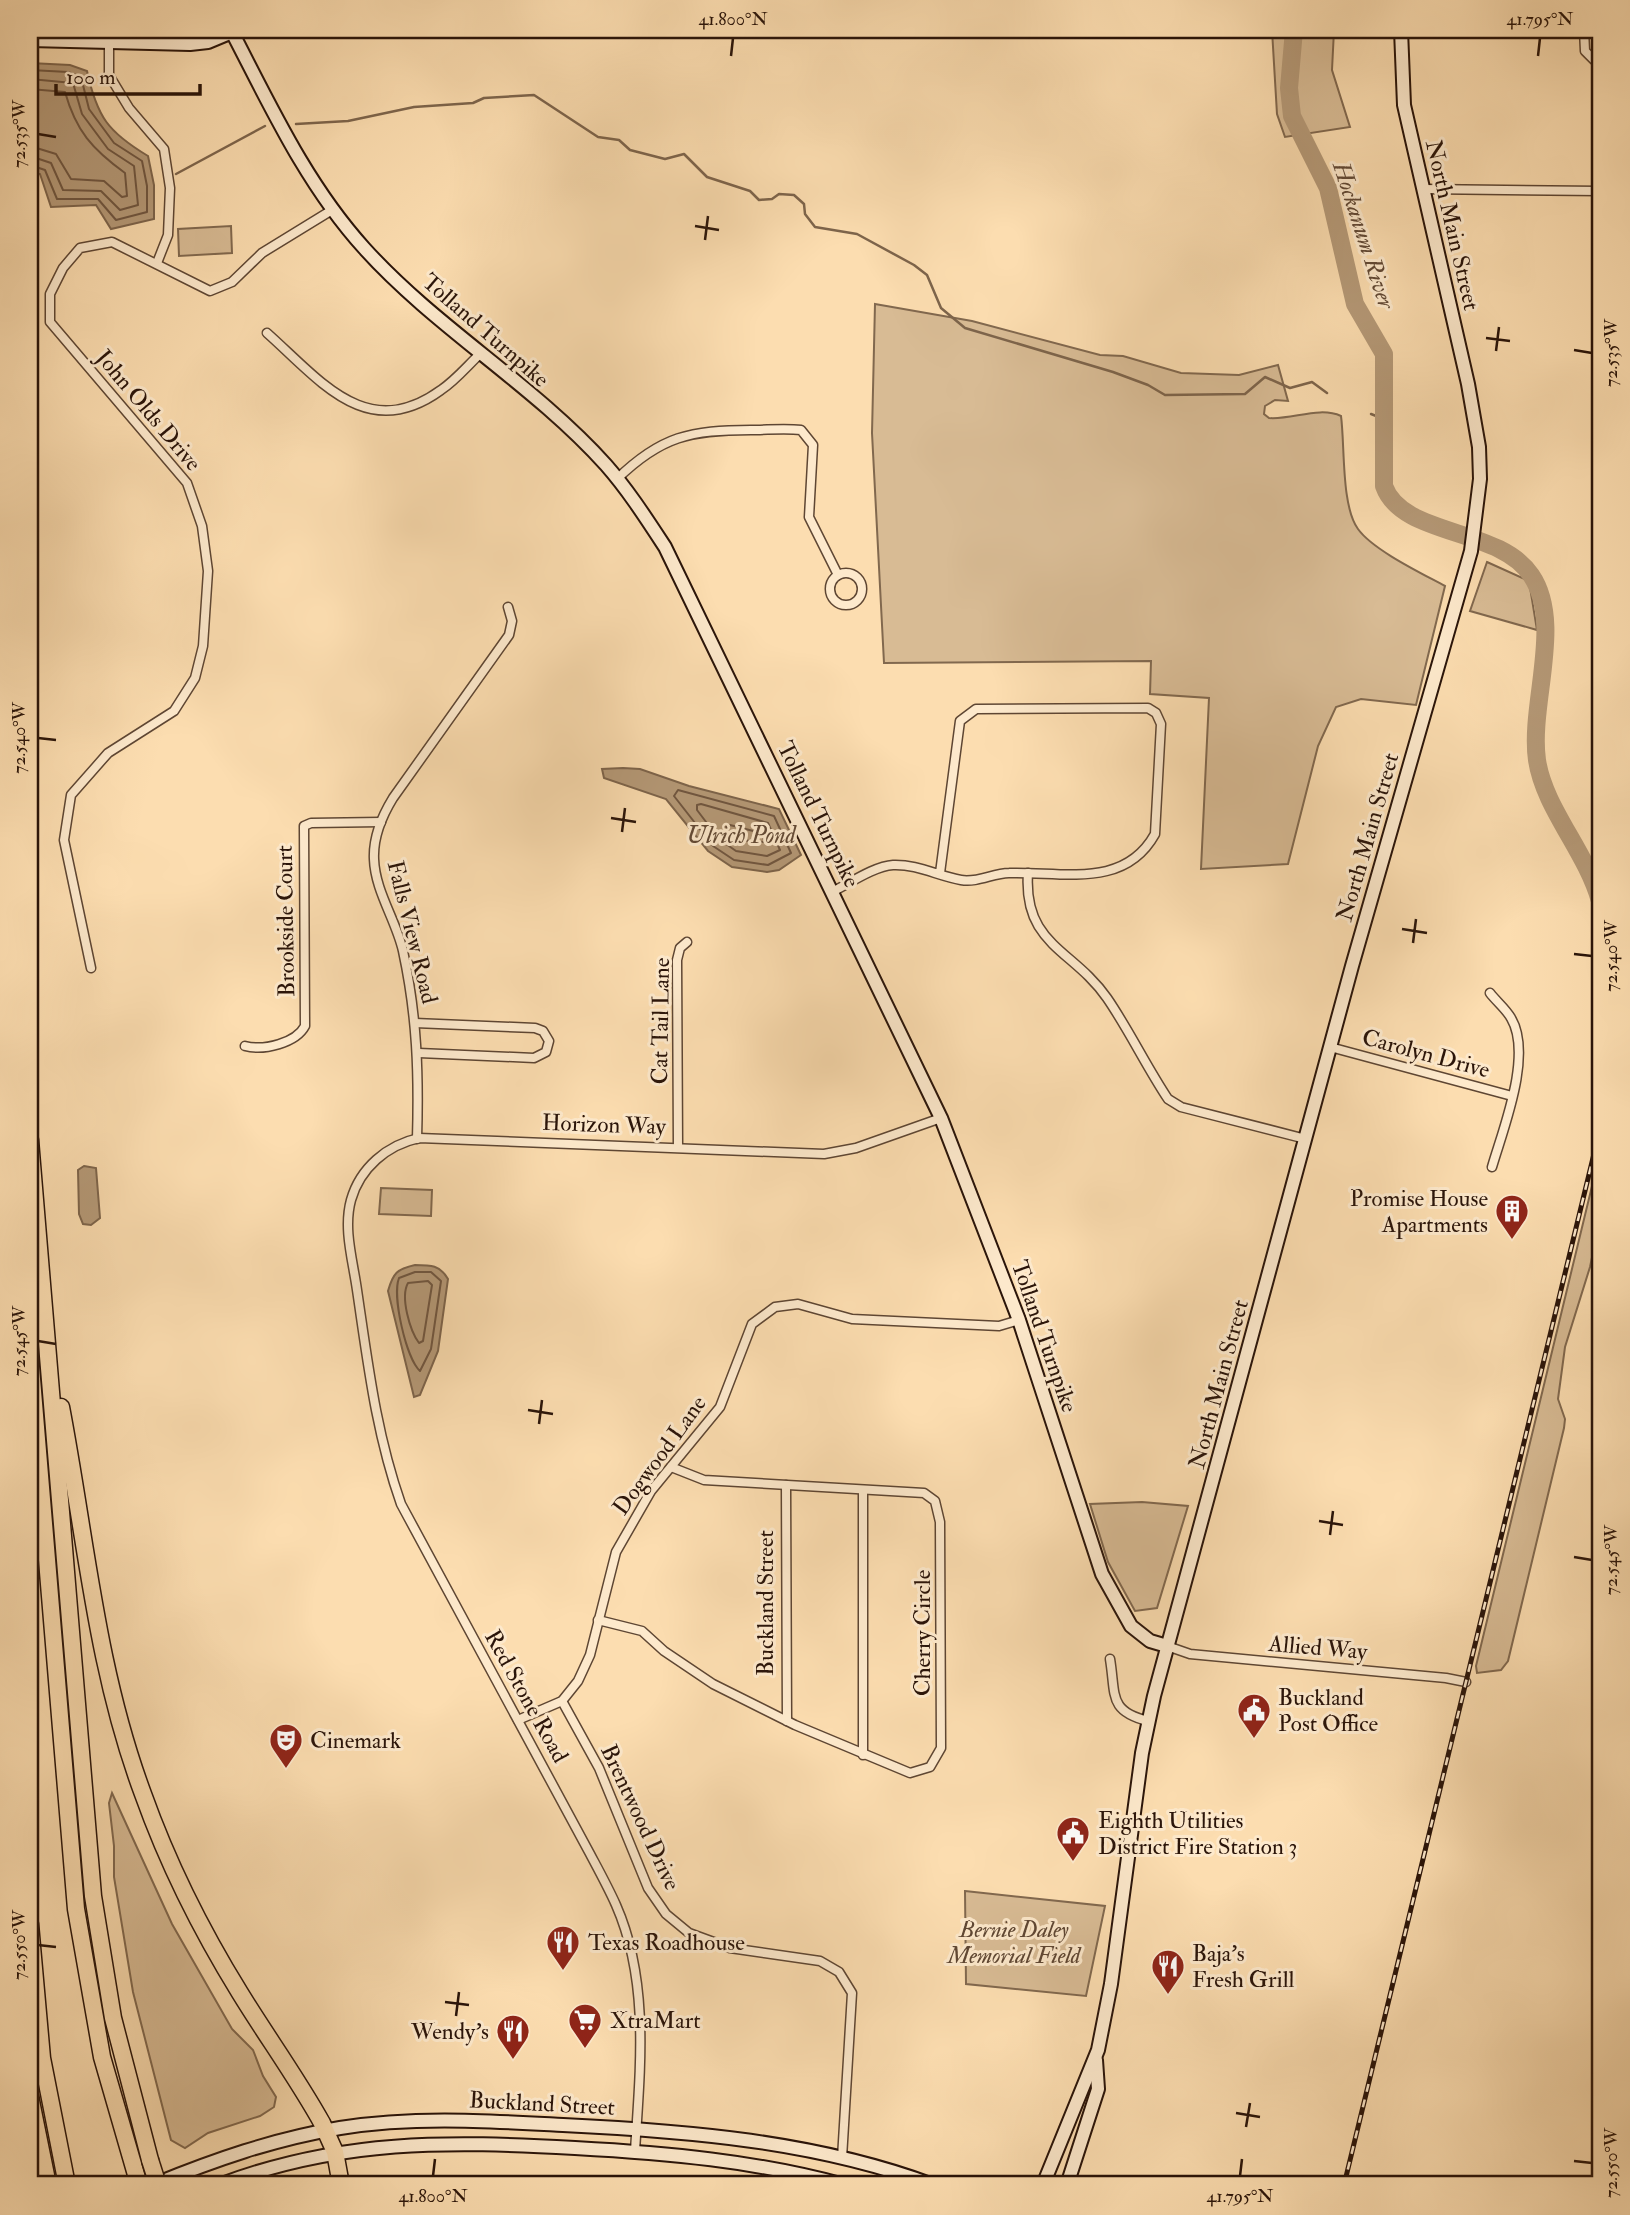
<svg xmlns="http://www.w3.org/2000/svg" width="1630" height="2215" font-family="'IM FELL Double Pica',serif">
  <rect width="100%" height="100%" fill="#fcddb0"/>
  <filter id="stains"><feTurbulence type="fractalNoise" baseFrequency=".00286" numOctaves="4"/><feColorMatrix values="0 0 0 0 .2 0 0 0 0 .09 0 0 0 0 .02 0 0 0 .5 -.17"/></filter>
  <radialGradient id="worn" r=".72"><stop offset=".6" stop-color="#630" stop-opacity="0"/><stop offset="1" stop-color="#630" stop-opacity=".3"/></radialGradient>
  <g fill="#d8bb94" stroke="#81684e" stroke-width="2">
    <polygon points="1272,30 1334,30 1332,70 1350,127 1285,137 1277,114"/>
    <polygon points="231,226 232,253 179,256 178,229"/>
    <path d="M875,304L972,321L1100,355L1123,356L1181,373L1239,375L1278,365L1288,401L1275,400L1265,406L1264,414L1269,418C1292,420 1319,406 1341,416C1345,445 1341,506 1358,529C1373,550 1421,573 1445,586L1416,705L1361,699L1336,707L1318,746L1288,864L1201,869L1209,698L1150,694L1151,661L884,663L872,433Z"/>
    <polygon points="1487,562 1529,581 1537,630 1470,611"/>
    <polygon points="1600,1153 1600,1219 1590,1267 1565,1347 1558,1399 1565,1419 1564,1428 1508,1661 1501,1670 1477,1673 1476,1666"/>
    <polygon points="381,1188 432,1190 431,1216 379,1214"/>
    <polygon points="1142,1502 1188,1506 1157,1608 1135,1611 1108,1562 1090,1504"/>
    <polygon points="112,1793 172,1924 232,2029 253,2050 263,2076 276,2097 274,2107 260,2116 208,2133 185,2148 171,2140 133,1992 114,1877 114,1846 109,1803"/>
    <polygon points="965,1891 1105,1906 1086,1996 966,1984"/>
  </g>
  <g fill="#b59977" stroke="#7d644b" stroke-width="2">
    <path d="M30,63L70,65L87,71C97,117 108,132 148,156L154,185V219L111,229L96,205L51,207L40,174L30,172Z"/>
    <polygon points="623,768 640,769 689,786 779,809 801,855 779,870 767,872 732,867 708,851 666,799 604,778 602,769"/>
    <polygon points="84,1166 96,1168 100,1218 91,1225 83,1224 79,1214 78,1170"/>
    <path d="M415,1265C431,1265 440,1265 448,1279L438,1351L420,1395L414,1397L388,1291C393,1273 397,1269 415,1265Z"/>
  </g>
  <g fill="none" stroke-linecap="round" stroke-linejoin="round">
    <g stroke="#705640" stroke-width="2">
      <polyline points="30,70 68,72 81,77 89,109 114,143 142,161 147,186 147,212 116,220 98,199 57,199 45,170 30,165"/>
      <polyline points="30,79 73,83 82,114 108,149 134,166 138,205 120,210 101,191 63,190 51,163 30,156"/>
      <path d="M30,89L65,92C76,131 92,149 125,173L127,196L122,197L104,181L71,179L56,154L30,146"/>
      <polygon points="678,790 774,816 791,853 768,865 734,860 713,846 674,796"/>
      <polygon points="701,804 768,823 780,850 767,856 736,851 719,839 697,810 697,805"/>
      <polygon points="730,825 761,833 765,842 739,840 726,830"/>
      <path d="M415,1272H431L441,1281L431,1349L420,1371C406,1358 392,1296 399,1278Z"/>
      <path d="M428,1281L432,1285L423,1341L419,1343C410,1331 400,1297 408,1283Z"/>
    </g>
    <g stroke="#7d644b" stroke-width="2.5">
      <polyline points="296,124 348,121 414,107 473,103 484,98 534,95 598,137 619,140 630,150 665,159 684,154 707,177 750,191 759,200 772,199 779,194 794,195 804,204 805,214 815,227 857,234 914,265 927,275 941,308 965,328 1113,372 1148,385 1165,395 1245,394 1265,377 1290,388 1312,382 1327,393"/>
      <polyline points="176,174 265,126"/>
      <polyline points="1371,414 1384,419"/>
    </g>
    <path stroke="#b59977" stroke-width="18" d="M1294,30L1289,88L1292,116L1328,188L1355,304L1384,354V486C1402,537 1499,527 1531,575C1564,623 1529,704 1537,760C1544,808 1586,851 1600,901"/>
    <defs>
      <g id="street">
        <polyline points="1584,30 1585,51 1594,60"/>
        <polyline points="109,44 109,75 129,108 164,149 170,188 168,235 157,263"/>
        <polyline points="1422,189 1600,191"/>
        <path d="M267,333C320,380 367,444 441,390C456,380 468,365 481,353"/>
        <path d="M617,479C661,436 691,430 751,430C767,430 785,428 801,430L813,445L809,517L838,575"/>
        <circle cx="846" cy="589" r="16"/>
        <path d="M1028,873C1023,945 1073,949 1107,998C1129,1030 1146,1066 1168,1099L1181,1107L1306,1139"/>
        <path d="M834,891C850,883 875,866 893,865C917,864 938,876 961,880C978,883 993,873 1009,873C1061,871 1124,890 1155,834L1161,724L1156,713L1148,708L976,709L960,721L940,873"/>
        <polyline points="91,968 64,840 71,795 108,753 174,711 195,678 203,646 208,571 202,526 187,483 50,322 50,294 63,268 80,248 112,242 210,291 232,282 262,253 332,210"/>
        <path d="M1490,993C1496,1001 1506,1009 1511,1018C1533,1055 1503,1129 1492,1167"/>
        <polyline points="415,1023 535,1028 543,1031 549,1041 546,1052 534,1058 419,1053"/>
        <path d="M245,1046C264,1051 296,1043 305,1026L304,826L311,823L381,822"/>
        <polyline points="1330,1047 1512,1096"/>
        <path d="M417,1139C419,1073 417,1016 403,951C396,920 375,891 374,859C373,837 382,816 393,798L509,635L512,621L508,607"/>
        <polyline points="678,1146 677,960 680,948 687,942"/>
        <polyline points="786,1485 787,1721"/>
        <polyline points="863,1490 863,1755"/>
        <polyline points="598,1620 642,1631 664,1651 713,1684 795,1725 910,1773 930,1767 941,1748 940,1522 935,1501 924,1493 704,1480 671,1467"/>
        <polyline points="1167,1646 1190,1654 1446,1678 1466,1682"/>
        <path d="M1110,1659C1116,1695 1108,1711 1148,1721"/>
        <polyline points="562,1701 599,1768 648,1888 666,1914 689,1933 730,1948 820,1961 839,1972 852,1993 842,2158"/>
        <polyline points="518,1720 562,1701 578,1681 590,1655 616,1552 651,1491 720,1407 752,1324 775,1307 798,1304 852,1319 999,1326 1019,1320"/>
        <path d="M635,2151C640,2070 650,1982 616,1905C608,1887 598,1869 589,1852L401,1504C376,1433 368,1364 357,1290C353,1261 343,1229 351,1200C360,1168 387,1145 419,1138L824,1154L856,1148L941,1118"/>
      </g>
      <g id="secondary">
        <path d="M231,30C270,105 306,184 364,248C436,328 533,384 606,465C628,490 646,518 665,547L941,1118L1019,1320L1102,1574L1131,1626L1150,1641L1167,1646"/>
        <polyline points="30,40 190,44 208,42 232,32"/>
        <path d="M153,2185C214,2160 274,2139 340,2128C414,2116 488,2121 563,2125C687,2131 815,2141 933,2185"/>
        <path d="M219,2185C340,2139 448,2141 575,2148C667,2153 756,2161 844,2185"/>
        <polyline points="1043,2185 1098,2050 1111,1984 1142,1753 1154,1696 1352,966 1471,551 1480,479 1479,447 1468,384 1404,105 1401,30"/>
        <polyline points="1067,2185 1098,2089 1096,2060"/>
      </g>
      <g id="highway">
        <polyline points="30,1140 93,1896 113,2018 150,2160"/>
        <polyline points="30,1355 76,1909 102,2057 139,2185"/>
        <path d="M61,1407C86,1538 96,1668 143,1794C168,1864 201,1930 240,1993C267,2037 297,2078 322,2123L335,2152L341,2185"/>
        <polyline points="30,1924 42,2058 67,2185"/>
        <polyline points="30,2096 48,2185"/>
      </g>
    </defs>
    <use href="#street" stroke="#5e4633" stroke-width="11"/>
    <use href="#secondary" stroke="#2a1409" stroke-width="16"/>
    <use href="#highway" stroke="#2a1409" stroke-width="19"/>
    <use href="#street" stroke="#fde9cc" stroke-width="8"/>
    <use href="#secondary" stroke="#fde9cc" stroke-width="12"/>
    <use href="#highway" stroke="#fcddb0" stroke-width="16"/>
    <defs>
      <polyline id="rail" points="1344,2185 1600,1129"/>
    </defs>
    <use href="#rail" stroke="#2a1409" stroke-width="5"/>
    <use href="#rail" stroke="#fde9cc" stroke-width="2.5" stroke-dasharray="8" stroke-linecap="butt"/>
    <defs>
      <polyline id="highway-bridge" points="150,2160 158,2185"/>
    </defs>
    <use href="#highway-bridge" stroke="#2a1409" stroke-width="19" stroke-linecap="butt"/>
    <use href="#highway-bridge" stroke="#fcddb0" stroke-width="16"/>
  </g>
  <path fill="none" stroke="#2a1409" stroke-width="2.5" d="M731,56L733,38M1538,56L1540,38M38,134L56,137M695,226L719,230M705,240L708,216M1486,338L1510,341M1574,350L1592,353M1496,351L1499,327M38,738L56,740M611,818L636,822M622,832L625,808M1402,929L1427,933M1413,943L1416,919M1574,954L1592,956M38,1341L56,1344M528,1410L553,1414M539,1424L542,1400M1319,1521L1343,1525M1330,1535L1333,1511M1574,1557L1592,1560M38,1945L56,1947M445,2002L469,2005M456,2016L459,1992M1236,2113L1260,2117M1246,2127L1250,2103M1574,2161L1592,2163M433,2176L435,2159M1240,2176L1242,2159"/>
  <defs>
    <symbol id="building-pin" viewBox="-11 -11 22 30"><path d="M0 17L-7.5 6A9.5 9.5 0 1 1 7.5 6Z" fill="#8f2418" stroke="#fde9cc"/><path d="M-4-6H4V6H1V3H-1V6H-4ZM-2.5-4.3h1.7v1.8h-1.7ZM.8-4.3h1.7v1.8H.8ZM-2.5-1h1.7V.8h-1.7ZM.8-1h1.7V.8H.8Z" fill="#fff"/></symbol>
    <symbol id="civic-pin" viewBox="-11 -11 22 30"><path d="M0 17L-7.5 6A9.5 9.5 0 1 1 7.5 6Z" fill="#8f2418" stroke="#fde9cc"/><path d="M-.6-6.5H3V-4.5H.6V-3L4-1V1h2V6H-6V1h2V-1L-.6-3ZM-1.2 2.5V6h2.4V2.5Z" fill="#fff"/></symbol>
    <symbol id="theatre-pin" viewBox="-11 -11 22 30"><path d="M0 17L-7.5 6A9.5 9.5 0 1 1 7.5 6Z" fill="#8f2418" stroke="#fde9cc"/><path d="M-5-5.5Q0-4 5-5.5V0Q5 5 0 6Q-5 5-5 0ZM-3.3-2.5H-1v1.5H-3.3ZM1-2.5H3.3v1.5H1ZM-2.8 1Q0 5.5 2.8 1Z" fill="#fff"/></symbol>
    <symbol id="restaurant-pin" viewBox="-11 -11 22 30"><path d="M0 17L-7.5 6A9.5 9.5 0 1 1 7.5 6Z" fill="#8f2418" stroke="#fde9cc"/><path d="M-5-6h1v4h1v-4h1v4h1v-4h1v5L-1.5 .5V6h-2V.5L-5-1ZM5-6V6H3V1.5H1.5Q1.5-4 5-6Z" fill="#fff"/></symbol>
    <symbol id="supermarket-pin" viewBox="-11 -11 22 30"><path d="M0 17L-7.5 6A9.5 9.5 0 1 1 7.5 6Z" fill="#8f2418" stroke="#fde9cc"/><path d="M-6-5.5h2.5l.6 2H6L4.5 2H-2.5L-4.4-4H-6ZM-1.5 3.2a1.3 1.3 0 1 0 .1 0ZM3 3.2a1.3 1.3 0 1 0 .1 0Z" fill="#fff"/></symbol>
  </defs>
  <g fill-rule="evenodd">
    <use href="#building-pin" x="1493" y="1192" width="38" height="52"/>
    <use href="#civic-pin" x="1235" y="1691" width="38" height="52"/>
    <use href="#theatre-pin" x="267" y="1721" width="38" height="52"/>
    <use href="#civic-pin" x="1054" y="1814" width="38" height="52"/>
    <use href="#restaurant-pin" x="544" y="1923" width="38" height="52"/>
    <use href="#restaurant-pin" x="1149" y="1947" width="38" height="52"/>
    <use href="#supermarket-pin" x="566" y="2001" width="38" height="52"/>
    <use href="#restaurant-pin" x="494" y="2012" width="38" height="52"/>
  </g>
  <g text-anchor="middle" stroke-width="6" stroke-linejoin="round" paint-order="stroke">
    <g font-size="23" fill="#2a1409" stroke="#fde9cc">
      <text transform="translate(1453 225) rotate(77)" y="8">North Main Street</text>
      <text transform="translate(486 330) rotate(41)" y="8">Tolland Turnpike</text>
      <text transform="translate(149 410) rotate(50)" y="8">John Olds Drive</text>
      <text transform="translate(819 814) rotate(64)" y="8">Tolland Turnpike</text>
      <text transform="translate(1367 837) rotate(-74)" y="8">North Main Street</text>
      <text transform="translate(285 921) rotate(-91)" y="8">Brookside Court</text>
      <text transform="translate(413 932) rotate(76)" y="8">Falls View Road</text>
      <text transform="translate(660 1021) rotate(-89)" y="8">Cat Tail Lane</text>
      <text transform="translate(1426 1053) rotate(15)" y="8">Carolyn Drive</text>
      <text transform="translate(604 1124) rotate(2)" y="8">Horizon Way</text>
      <text transform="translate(1045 1336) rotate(71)" y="8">Tolland Turnpike</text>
      <text transform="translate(1218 1384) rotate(-75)" y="8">North Main Street</text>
      <text transform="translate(659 1455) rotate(-54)" y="8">Dogwood Lane</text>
      <text transform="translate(765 1603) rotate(-90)" y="8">Buckland Street</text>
      <text transform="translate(922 1633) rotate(-90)" y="8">Cherry Circle</text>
      <text transform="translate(1318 1647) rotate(5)" y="8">Allied Way</text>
      <text transform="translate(527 1696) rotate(61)" y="8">Red Stone Road</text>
      <text transform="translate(641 1817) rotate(65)" y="8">Brentwood Drive</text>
      <text transform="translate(542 2103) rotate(3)" y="8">Buckland Street</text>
    </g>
    <g font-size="23" fill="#2a1409" stroke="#fde9cc" text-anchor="start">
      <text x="1488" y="1206" text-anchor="end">Promise House<tspan x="1488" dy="26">Apartments</tspan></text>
      <text x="1278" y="1705">Buckland<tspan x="1278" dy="26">Post Office</tspan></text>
      <text x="310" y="1748">Cinemark</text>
      <text x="1098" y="1828">Eighth Utilities<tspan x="1098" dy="26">District Fire Station 3</tspan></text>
      <text x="588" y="1950">Texas Roadhouse</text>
      <text x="1192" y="1961">Baja's<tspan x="1192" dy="26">Fresh Grill</tspan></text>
      <text x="610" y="2028">XtraMart</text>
      <text x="489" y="2039" text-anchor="end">Wendy's</text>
    </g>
    <g font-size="23" font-style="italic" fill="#5e4633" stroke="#fde9cc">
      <text x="1014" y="1937">Bernie Daley<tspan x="1014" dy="26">Memorial Field</tspan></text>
    </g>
    <g font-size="24" font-style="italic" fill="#624935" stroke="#fde9cc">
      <text transform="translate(1364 235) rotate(72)" y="8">Hockanum River</text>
      <text x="741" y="843">Ulrich Pond</text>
    </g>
  </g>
  <rect width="1630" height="2215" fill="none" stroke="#fcddb0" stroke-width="77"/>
  <path d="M56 84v10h144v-10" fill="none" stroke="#2a1409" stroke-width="3.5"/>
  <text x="66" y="84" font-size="21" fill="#2a1409" stroke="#fde9cc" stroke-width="5" paint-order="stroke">100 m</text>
  <rect x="38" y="38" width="1554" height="2138" fill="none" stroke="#2a1409" stroke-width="2.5"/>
  <g font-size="18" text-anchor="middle" fill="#2a1409">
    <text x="733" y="25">41.800°N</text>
    <text x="1540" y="25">41.795°N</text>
    <text transform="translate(19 134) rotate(-90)" y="6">72.535°W</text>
    <text transform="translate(1611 353) rotate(-90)" y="6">72.535°W</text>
    <text transform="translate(19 738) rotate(-90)" y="6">72.540°W</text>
    <text transform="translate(1611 956) rotate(-90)" y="6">72.540°W</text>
    <text transform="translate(19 1341) rotate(-90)" y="6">72.545°W</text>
    <text transform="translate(1611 1560) rotate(-90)" y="6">72.545°W</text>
    <text transform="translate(19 1945) rotate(-90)" y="6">72.550°W</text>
    <text transform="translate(1611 2163) rotate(-90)" y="6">72.550°W</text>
    <text x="433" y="2202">41.800°N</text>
    <text x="1240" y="2202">41.795°N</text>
  </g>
  <rect width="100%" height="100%" filter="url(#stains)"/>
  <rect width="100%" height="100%" fill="url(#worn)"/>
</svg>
